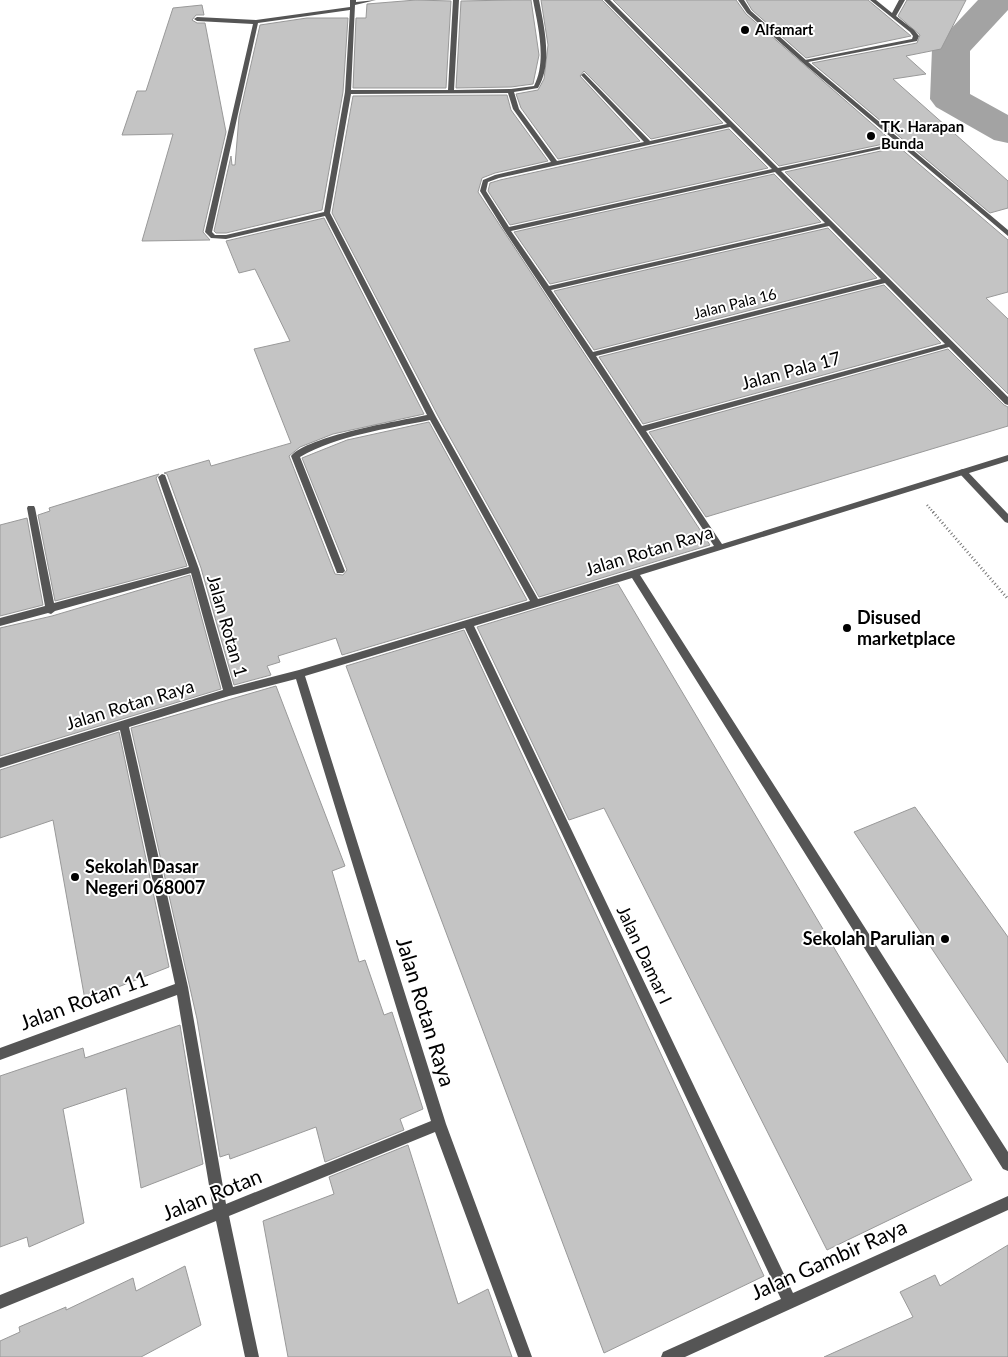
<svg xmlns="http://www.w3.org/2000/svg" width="1008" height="1357" font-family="Lato,sans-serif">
  <rect width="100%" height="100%" fill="#fff"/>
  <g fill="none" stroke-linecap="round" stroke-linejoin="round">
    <polygon fill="#a3a3a3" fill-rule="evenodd" points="978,0 1008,0 1008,10 970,51 970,94 1008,115 1008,143 994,140 936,107 930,99 932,49"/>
  </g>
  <g fill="#c4c4c4" stroke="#999">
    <polygon points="416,0 451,1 446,88 353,88 356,18 366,18 367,4"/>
    <polygon points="512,0 531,0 539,55 533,84 511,87 456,88 461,1"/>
    <polygon points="541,0 602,0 723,123 651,139 584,71 580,76 640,141 558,159 521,108 516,94 538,90 544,79 548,45"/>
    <polygon points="613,0 736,0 746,14 893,142 779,166"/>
    <polygon points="746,0 868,0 911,36 806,58 752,10"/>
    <polygon points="907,0 966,0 941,49 906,56 926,74 893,79 1008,181 1008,208 990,213 812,63 917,43 920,35 898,16"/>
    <polygon points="202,5 204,15 196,15 192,20 197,23 205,23 226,132 203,232 210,240 142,241 173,134 122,135 137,91 146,91 173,8"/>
    <polygon points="307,18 348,18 343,92 322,210 226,233 216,233 214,231 231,156 232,165 235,165 239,117 260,25"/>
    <polygon points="507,95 511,110 548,161 495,173 482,178 478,192 710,545 539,597 438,416 332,213 353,96"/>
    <polygon points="729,129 768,168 510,225 488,191 490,183 500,180"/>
    <polygon points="899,147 1008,240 1008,292 986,298 1008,319 1008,394 785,172"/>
    <polygon points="774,174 821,222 550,284 514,232"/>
    <polygon points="324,218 424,414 333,434 300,447 289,456 335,574 343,575 347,570 302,458 347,440 429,422 527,600 342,655 336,638 278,656 280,662 267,666 271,675 234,685 201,568 167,474 164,473 209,460 211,466 291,443 254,349 290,341 255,269 239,273 226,241"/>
    <polygon points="828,228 877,278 594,350 554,291"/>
    <polygon points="884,285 941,343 643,424 599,357"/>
    <polygon points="948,349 1004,405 1008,407 1008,426 706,517 649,432"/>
    <polygon points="159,474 156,478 187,566 55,601 38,515 50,511 49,508"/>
    <polygon points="27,518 43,605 0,616 0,525"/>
    <polygon points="190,575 221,689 0,756 0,628 52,616"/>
    <polygon points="618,584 972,1180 827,1250 604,808 569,820 477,627"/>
    <polygon points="464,630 764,1276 604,1353 346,666"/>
    <polygon points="276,686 345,866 332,871 359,962 365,960 384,1015 392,1012 423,1109 400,1119 404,1130 325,1162 316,1127 230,1159 229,1154 220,1157 197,1019 131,728"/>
    <polygon points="119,732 169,967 85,1000 53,820 0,838 0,770"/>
    <polygon points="915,807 1008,937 1008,1063 854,832"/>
    <polygon points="180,1025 203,1164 141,1188 126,1088 63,1109 84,1223 29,1247 27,1237 0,1247 0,1076 83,1048 85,1058"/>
    <polygon points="408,1145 458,1304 488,1289 512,1357 288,1357 263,1221 334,1194 329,1177"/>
    <polygon points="1008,1245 1008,1357 824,1357 913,1317 900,1292 935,1275 940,1286"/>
    <polygon points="185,1266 201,1325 141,1357 0,1357 0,1341 20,1332 19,1327 66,1307 66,1310 133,1278 136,1291"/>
  </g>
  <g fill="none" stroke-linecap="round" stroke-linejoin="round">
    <polyline stroke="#777" stroke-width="2.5" stroke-dasharray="1 2" stroke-linecap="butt" points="927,505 934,513"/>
    <polyline stroke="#777" stroke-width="3" stroke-dasharray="1 2.5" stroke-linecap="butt" points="933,512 1008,599"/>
    <polygon fill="#555" fill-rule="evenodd" points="963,469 966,470 1008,514 1008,523 1005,522 960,474 959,472 960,470"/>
    <g fill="#555" fill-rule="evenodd">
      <path d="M350,0H356V2L376,0L355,5L351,90H448L453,0H459L454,90L511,89L534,86C547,61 538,26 533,0H539C544,27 553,63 538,88L514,92L519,109L557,161L644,142L582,76L581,75L584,73L650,141L727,124L604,0H610L778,168L901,142L902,143L899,145L781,171L1008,397V405L1005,404L949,347L646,431L722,544L1008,455V461L640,575L1008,1152V1171L1003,1169L632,578L474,626L793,1293L1008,1196V1210L685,1357H661L663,1352L781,1299L465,628L305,676L446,1124L532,1357H518L435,1132L229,1216L259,1357H245L216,1221L0,1309V1295L213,1209L177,995L0,1060V1048L175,984L120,730L0,768V758L223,690L191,573L55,611L51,614L48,613L0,626V618L45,606L27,508L28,506H34L35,508L54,603L189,567L158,477L162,474L165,475L199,569L233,687L299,670L530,601L430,420C387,429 338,435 300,457L345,571L343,573H337L291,456C308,436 398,421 427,415L325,216L226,239L211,238L205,232L253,24L197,21L194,19L197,17L256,20L350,7ZM350,10L345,92L324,212L226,235H215L212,232L258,23ZM508,93L513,109L551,162L495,175L483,180L480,191L504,230L714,546L538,599L436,417L330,213L351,94ZM730,127L772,169L509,227L486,191L488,182L499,178ZM775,172L825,223L549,286L511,231ZM829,226L881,279L593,352L551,290ZM885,283L945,344L642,426L596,356ZM296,679L431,1121L226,1204L188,987L129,727L229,696Z"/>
      <polygon points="870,0 876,0 892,13 899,0 905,0 896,16 914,30 919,36 917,41 803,63 803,61 805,60 912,39 913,36 910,32"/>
    </g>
    <polygon fill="#555" fill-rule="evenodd" points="738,0 744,0 751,11 807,61 1008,230 1008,236 803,63 747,13"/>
  </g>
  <g fill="#000" stroke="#fff" stroke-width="2">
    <circle cx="745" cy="30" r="5"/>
    <circle cx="871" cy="136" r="5"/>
    <circle cx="847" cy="628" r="5"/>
    <circle cx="75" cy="877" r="5"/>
    <circle cx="945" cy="939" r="5"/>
  </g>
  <g text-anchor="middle" stroke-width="4" stroke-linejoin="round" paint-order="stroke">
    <g font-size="15" font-weight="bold" fill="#000" stroke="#fff" text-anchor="start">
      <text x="755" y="35">Alfamart</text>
      <text x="881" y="132">TK. Harapan<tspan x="881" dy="17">Bunda</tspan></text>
    </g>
    <g font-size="15" fill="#000" stroke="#fff">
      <text transform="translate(735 304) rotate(-14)" y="5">Jalan Pala 16</text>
    </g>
    <g font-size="18" fill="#000" stroke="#fff">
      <text transform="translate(791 371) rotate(-15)" y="6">Jalan Pala 17</text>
      <text transform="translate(649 551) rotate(-17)" y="6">Jalan Rotan Raya</text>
      <text transform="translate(227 626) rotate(74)" y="6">Jalan Rotan 1</text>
      <text transform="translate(130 705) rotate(-17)" y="6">Jalan Rotan Raya</text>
      <text transform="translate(644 955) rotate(65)" y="6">Jalan Damar I</text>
    </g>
    <g font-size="18" font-weight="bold" fill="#000" stroke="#fff" text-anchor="start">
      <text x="857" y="624">Disused<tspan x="857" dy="21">marketplace</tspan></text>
      <text x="85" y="873">Sekolah Dasar<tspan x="85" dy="21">Negeri 068007</tspan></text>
      <text x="935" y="945" text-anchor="end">Sekolah Parulian</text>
    </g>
    <g font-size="21" fill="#000" stroke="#fff">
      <text transform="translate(84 1001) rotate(-20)" y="7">Jalan Rotan 11</text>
      <text transform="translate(425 1012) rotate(73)" y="7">Jalan Rotan Raya</text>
      <text transform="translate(212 1195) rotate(-22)" y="7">Jalan Rotan</text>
      <text transform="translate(829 1260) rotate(-24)" y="7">Jalan Gambir Raya</text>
    </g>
  </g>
</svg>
